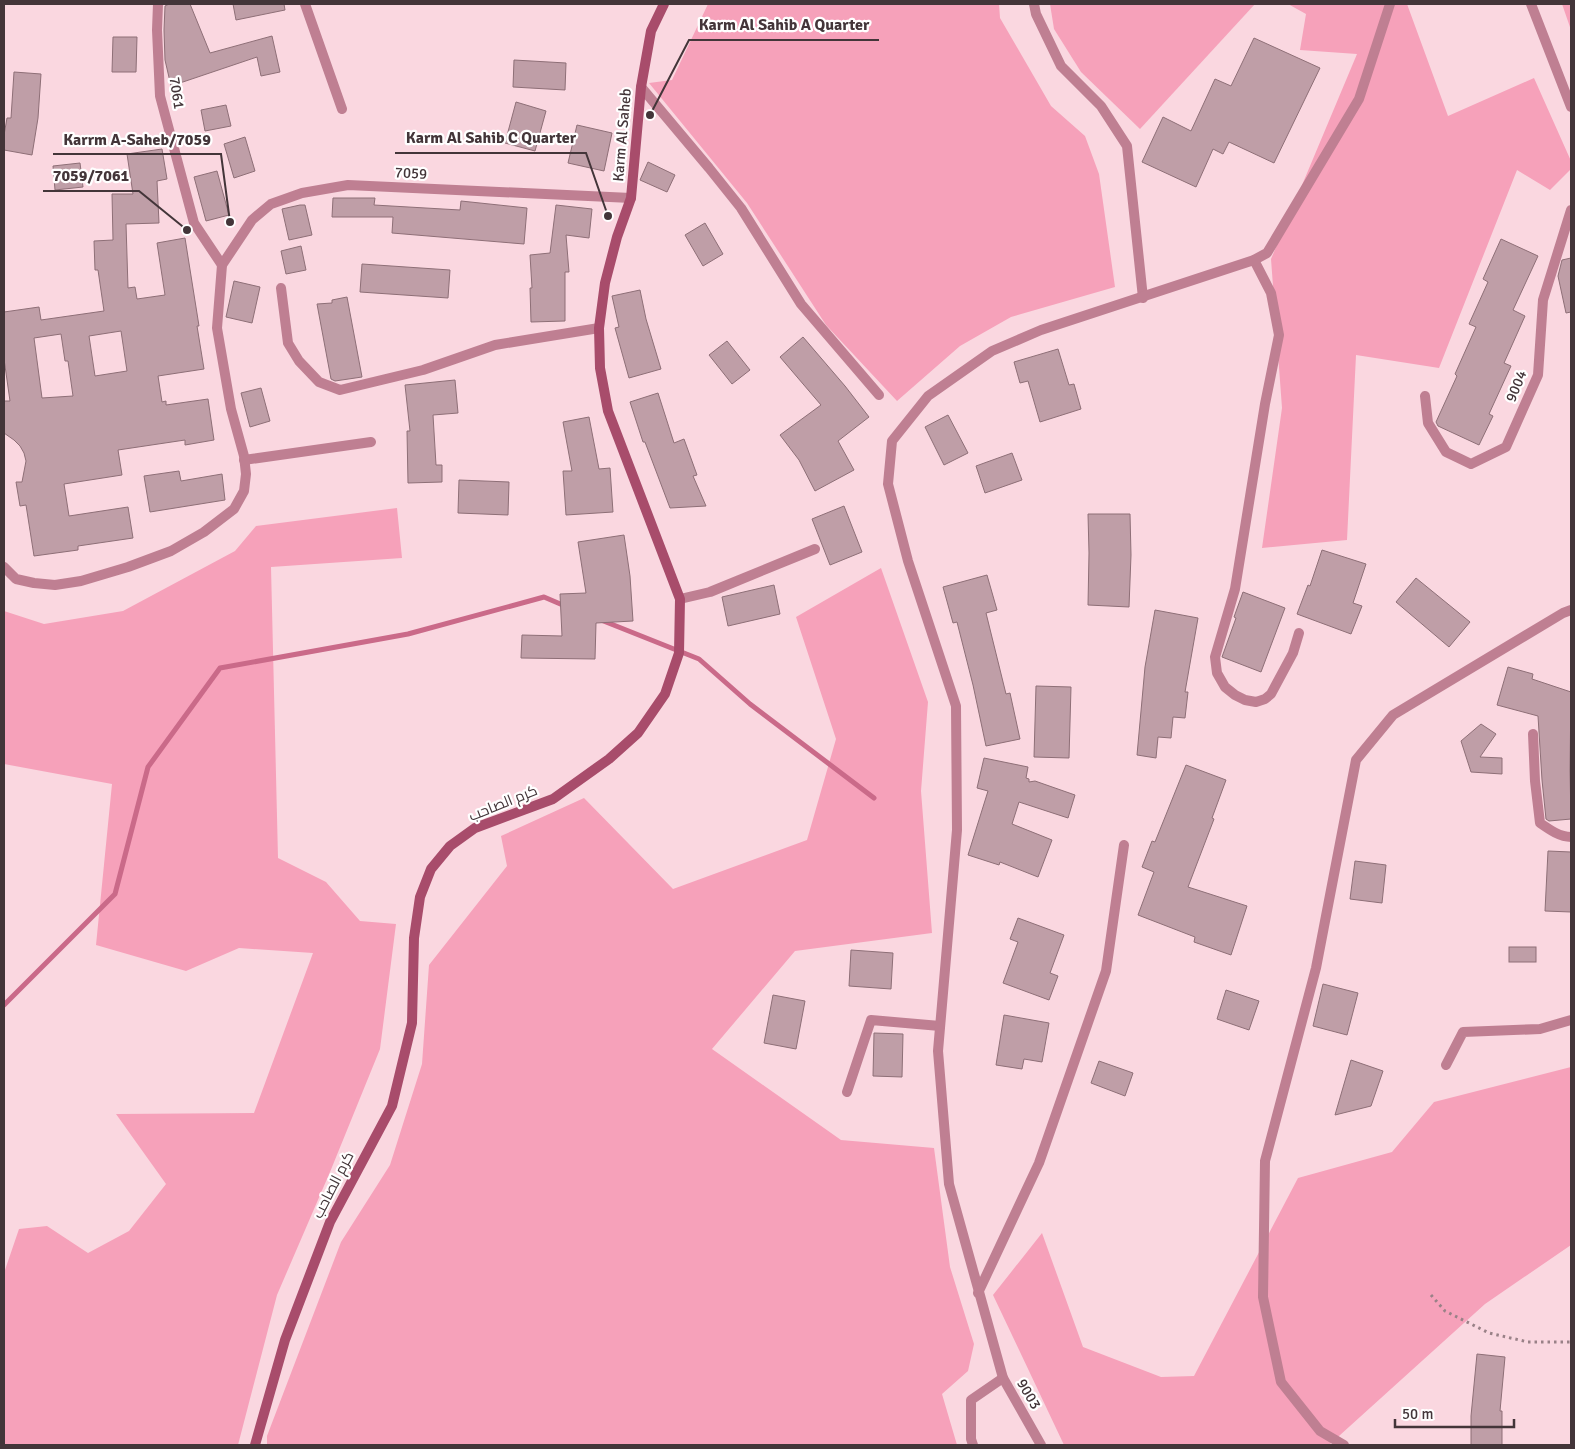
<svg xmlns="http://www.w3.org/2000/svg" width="1575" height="1449" font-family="Signika,Cairo,sans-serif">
  <rect width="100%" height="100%" fill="#fad7e0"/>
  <g fill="#f6a1ba">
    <polygon points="708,4 999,4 1000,18 1051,106 1085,136 1099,174 1115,287 1011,317 960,346 897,401 826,325 747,203 649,83 672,80"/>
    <polygon points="1050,4 1255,4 1140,129 1081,72 1054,29"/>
    <polygon points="1288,4 1407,4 1448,116 1534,78 1571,161 1571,169 1550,190 1517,170 1439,368 1356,355 1347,540 1262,548 1282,408 1271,259 1357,54 1300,50 1306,14"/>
    <polygon points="1562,4 1571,4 1571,30"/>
    <polygon points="397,508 402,558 271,567 278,858 326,882 360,921 396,924 380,1049 330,1172 277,1295 238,1445 4,1445 4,1273 19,1229 47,1226 88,1253 129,1231 166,1184 116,1114 254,1113 313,953 239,948 186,971 96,945 112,784 4,764 4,611 44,624 123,611 235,551 256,526"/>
    <polygon points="881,568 928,702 921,791 932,933 795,951 712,1049 841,1140 934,1148 950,1267 974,1344 968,1371 942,1394 957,1445 267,1445 267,1436 341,1242 390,1165 422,1064 429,965 507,866 501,836 584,798 673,889 807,840 836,739 796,617"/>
    <polygon points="1571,1067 1571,1245 1485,1304 1329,1445 1064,1445 993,1295 1042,1233 1083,1347 1161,1377 1194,1376 1298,1178 1392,1152 1434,1102"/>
  </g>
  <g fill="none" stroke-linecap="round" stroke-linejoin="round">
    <g stroke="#ca6a89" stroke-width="5">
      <polyline points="601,620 699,659 750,704 874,798"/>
      <polyline points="4,1005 115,894 148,767 220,668 408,634 544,597 565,606"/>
    </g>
  </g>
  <g fill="#bf9ea7" stroke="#8e6f77" fill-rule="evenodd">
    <polygon points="169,4 190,4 210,53 272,36 280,72 261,76 257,57 171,86 165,60 164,30 165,6"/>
    <polygon points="233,4 284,4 285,10 236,20"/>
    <polygon points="113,37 137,37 136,72 112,72"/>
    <polygon points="1254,38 1320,68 1274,163 1229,142 1223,154 1213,149 1196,187 1142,162 1163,117 1191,131 1215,79 1231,86"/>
    <polygon points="514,60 566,63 565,90 513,87"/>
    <polygon points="14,72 41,74 38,118 32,155 4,150 4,135 7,118 11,118"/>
    <polygon points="516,102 546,111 535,151 505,143"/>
    <polygon points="226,105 231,126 205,131 201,110"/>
    <polygon points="577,125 612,133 604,171 568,163"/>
    <polygon points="245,137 255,171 234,178 224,144"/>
    <path d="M162,149L167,179L157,181L159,223L126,224L128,288L135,287L137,299L165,295L157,243L185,238L199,326H197L204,369L158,376L162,402L166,401V405L208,399L214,440L185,445V440L118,450L122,475L64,484L69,516L128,507L133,538L78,546V550L34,556L26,505L20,506L16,482H22L26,461L24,453L20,446L14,440L4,433V401H10L4,359V312L39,307L41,320L104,311L98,270H95L94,241L113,240L112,194H133L127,154ZM121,331L127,371L95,376L89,336ZM61,334L65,361H68L73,396L42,398L34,338Z"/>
    <polygon points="648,162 675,175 667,192 640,180"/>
    <polygon points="80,163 83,187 55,190 53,166"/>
    <polygon points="217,171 229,215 206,221 194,177"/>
    <polygon points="333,198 375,198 374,205 460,210 461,201 527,208 524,244 392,233 393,217 332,217"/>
    <polygon points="300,205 305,205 312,235 289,240 282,209"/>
    <polygon points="556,205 592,209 589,238 566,235 569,272 565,272 565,321 531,322 530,288 532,288 530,255 550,253"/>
    <polygon points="705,223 723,254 703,266 685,235"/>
    <polygon points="1501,239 1538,256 1513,310 1525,316 1504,363 1511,366 1489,414 1493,416 1479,445 1438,426 1436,422 1457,376 1455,374 1476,327 1469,324 1488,282 1483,279"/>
    <polygon points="301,246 306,270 286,274 281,251"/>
    <polygon points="1571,258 1571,312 1566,313 1558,276 1562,260"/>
    <polygon points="362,264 450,270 448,298 360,292"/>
    <polygon points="234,281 260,287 252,323 226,317"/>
    <polygon points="640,290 646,319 661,369 629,378 615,328 619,327 612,296"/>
    <polygon points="347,297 362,377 335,381 331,379 317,304 332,303 332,300"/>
    <polygon points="803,337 845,386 869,417 838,441 854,470 815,491 799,460 780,435 821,405 780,357"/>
    <polygon points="727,341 750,370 732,384 709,355"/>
    <polygon points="1058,349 1069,385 1074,384 1081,409 1040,422 1028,381 1020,383 1014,362"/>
    <polygon points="455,380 458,413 433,415 436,465 442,465 442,482 408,483 407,431 410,431 405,385"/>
    <polygon points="261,388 270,421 250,427 241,393"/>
    <polygon points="658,393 674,443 684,439 697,475 693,476 706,506 670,508 645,442 643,442 630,402"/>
    <polygon points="948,415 968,453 944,465 925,427"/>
    <polygon points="589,417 599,469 610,468 613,512 566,515 563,471 572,471 563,422"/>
    <polygon points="1012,453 1022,480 985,493 976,466"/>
    <polygon points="179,471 181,481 222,474 225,500 150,512 144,476"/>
    <polygon points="459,480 509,482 508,515 458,513"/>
    <polygon points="844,506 862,552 830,565 812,519"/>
    <polygon points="1088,514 1130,514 1131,555 1129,607 1088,605 1089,553"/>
    <polygon points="624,535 630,576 633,621 596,623 595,659 521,658 522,635 562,636 560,594 586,593 578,542"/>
    <polygon points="1322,550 1366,564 1353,603 1362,606 1351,634 1297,614 1308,585 1310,586"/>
    <polygon points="987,575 997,610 986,613 1006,694 1010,693 1020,739 986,746 973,685 957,622 953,623 943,587"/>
    <polygon points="1416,578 1470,622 1449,647 1396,602"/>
    <polygon points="774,585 780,614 728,626 722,597"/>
    <polygon points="1243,592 1285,608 1261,672 1222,657 1236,618 1234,617"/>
    <polygon points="1155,610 1198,618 1185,692 1188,692 1185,718 1173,717 1171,738 1158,737 1156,758 1137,755 1145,667"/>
    <polygon points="1508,667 1533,674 1532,679 1571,692 1570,771 1571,819 1549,821 1546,819 1542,780 1538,716 1497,705"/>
    <polygon points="1036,686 1071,687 1069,758 1034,757"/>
    <polygon points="1481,724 1496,734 1480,757 1502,758 1502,774 1471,772 1461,741"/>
    <polygon points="984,758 1028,767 1026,778 1029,779 1029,782 1035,781 1075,795 1068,818 1019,802 1012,824 1052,840 1038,877 1000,862 999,865 968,855 988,791 977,788"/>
    <polygon points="1186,765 1226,780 1212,818 1214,819 1188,887 1247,906 1231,955 1194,942 1195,937 1138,915 1154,872 1142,867 1152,841 1155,842"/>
    <polygon points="1548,851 1571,852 1571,912 1545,911"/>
    <polygon points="1355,861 1386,865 1382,903 1350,899"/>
    <polygon points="1018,918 1064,935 1050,973 1058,976 1049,1000 1003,983 1018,942 1010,939"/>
    <rect x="1509" y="947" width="27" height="15"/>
    <polygon points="851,950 893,953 891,989 849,986"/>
    <polygon points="1323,984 1358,993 1347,1035 1313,1026"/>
    <polygon points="1226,990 1259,1001 1249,1030 1217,1019"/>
    <polygon points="773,995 805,1001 796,1049 764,1043"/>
    <polygon points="1004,1015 1049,1023 1042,1062 1024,1059 1022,1069 996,1065"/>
    <polygon points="874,1033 903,1034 902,1077 873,1076"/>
    <polygon points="1351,1060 1383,1071 1371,1106 1335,1115"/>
    <polygon points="1099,1061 1133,1073 1125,1096 1091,1083"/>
    <polygon points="1477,1354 1505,1357 1500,1411 1502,1411 1502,1445 1471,1445 1471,1416"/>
  </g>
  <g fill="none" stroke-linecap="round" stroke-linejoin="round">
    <polyline stroke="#998187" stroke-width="3" stroke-dasharray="2.5 4" stroke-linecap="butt" points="1431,1295 1445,1311 1489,1333 1528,1342 1571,1342"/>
    <g stroke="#bf7f92" stroke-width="10">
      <polyline points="641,87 709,168 741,208 801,304 879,395"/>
      <polyline points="244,460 371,442"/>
      <path d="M1533,734L1535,781L1540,823C1550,830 1560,837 1571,837"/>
      <polyline points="1446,1065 1463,1032 1540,1029 1571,1020"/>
      <polyline points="847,1092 871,1020 940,1026"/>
    </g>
    <g stroke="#bf7f92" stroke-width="10">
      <polyline points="158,4 157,30 160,96 194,223 222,265"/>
      <polyline points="305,4 342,109"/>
      <polyline points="1034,4 1036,14 1061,66 1101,106 1127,146 1143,298"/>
      <polyline points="1531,4 1571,107"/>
      <polyline points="1254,260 1271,293 1279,335 1265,404 1235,589 1215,657 1217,673 1225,687 1235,695 1245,700 1256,702 1265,699 1271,694 1293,653 1299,633"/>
      <polyline points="281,288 288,343 299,361 319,382 340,390 423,370 495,345 599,328"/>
      <polyline points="1425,396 1428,423 1446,452 1471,464 1506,447 1538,375 1543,300 1571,210"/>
      <polyline points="4,567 16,579 34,583 55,585 81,581 128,567 171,551 204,532 234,509 244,491 246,474 244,456 231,409 217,328 222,265 252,220 271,204 302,193 348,185 631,198"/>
      <polyline points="680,599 710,592 815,549"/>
      <polyline points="978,1293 1039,1163 1106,971 1124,845"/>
      <polyline points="973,1445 971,1439 971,1400 1003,1378"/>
      <polyline points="1041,1445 1003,1378 949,1184 938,1051 957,830 956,706 908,561 888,484 892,441 928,396 992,351 1041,330 1254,260 1267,253 1359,99 1390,4"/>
      <polyline points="1344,1445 1320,1431 1281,1382 1263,1297 1265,1161 1316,968 1356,760 1393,715 1563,613 1571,610"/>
    </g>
    <polyline stroke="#a84c6b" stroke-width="10" points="255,1445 285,1340 330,1222 392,1106 412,1023 414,938 420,897 431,869 450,846 475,828 553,799 609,759 638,733 665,694 679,653 680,599 608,411 600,368 599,328 605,283 617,237 631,198 641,87 651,31 664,4"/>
  </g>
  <g text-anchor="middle" stroke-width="4.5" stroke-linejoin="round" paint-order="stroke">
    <g font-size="15" fill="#433539" stroke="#fff">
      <text transform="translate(177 93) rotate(81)" y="5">7061</text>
      <text transform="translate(622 135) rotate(-85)" y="5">Karm Al Saheb</text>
      <text transform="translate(411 173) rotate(3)" y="5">7059</text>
      <text transform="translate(1516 386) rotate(-68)" y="5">9004</text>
      <text transform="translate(503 803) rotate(-22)" y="5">كرم الصاحب</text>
      <text transform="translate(333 1185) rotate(-63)" y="5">كرم الصاحب</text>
      <text transform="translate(1029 1394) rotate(60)" y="5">9003</text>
    </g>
  </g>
  <path fill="none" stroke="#433539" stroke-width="2" d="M650 115L689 40H879M608 216L586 153H395M230 222L221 154H53M187 230L139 191H43"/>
  <g fill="#433539" stroke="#fff" stroke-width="2">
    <circle cx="650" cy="115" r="5"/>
    <circle cx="608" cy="216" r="5"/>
    <circle cx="230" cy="222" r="5"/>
    <circle cx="187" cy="230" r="5"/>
  </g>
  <g font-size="16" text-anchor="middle" font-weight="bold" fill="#433539" stroke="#fff" stroke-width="4.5" stroke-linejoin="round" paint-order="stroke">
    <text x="784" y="30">Karm Al Sahib A Quarter</text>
    <text x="491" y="143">Karm Al Sahib C Quarter</text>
    <text x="137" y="145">Karrm A-Saheb/7059</text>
    <text x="91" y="181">7059/7061</text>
  </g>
  <rect width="1575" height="1449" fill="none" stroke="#433539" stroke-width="10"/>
  <path d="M1395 1419v8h119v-8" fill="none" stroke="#433539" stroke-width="2.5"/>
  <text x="1402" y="1419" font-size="15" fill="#433539" stroke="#ffffff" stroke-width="4" paint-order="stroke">50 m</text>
</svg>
